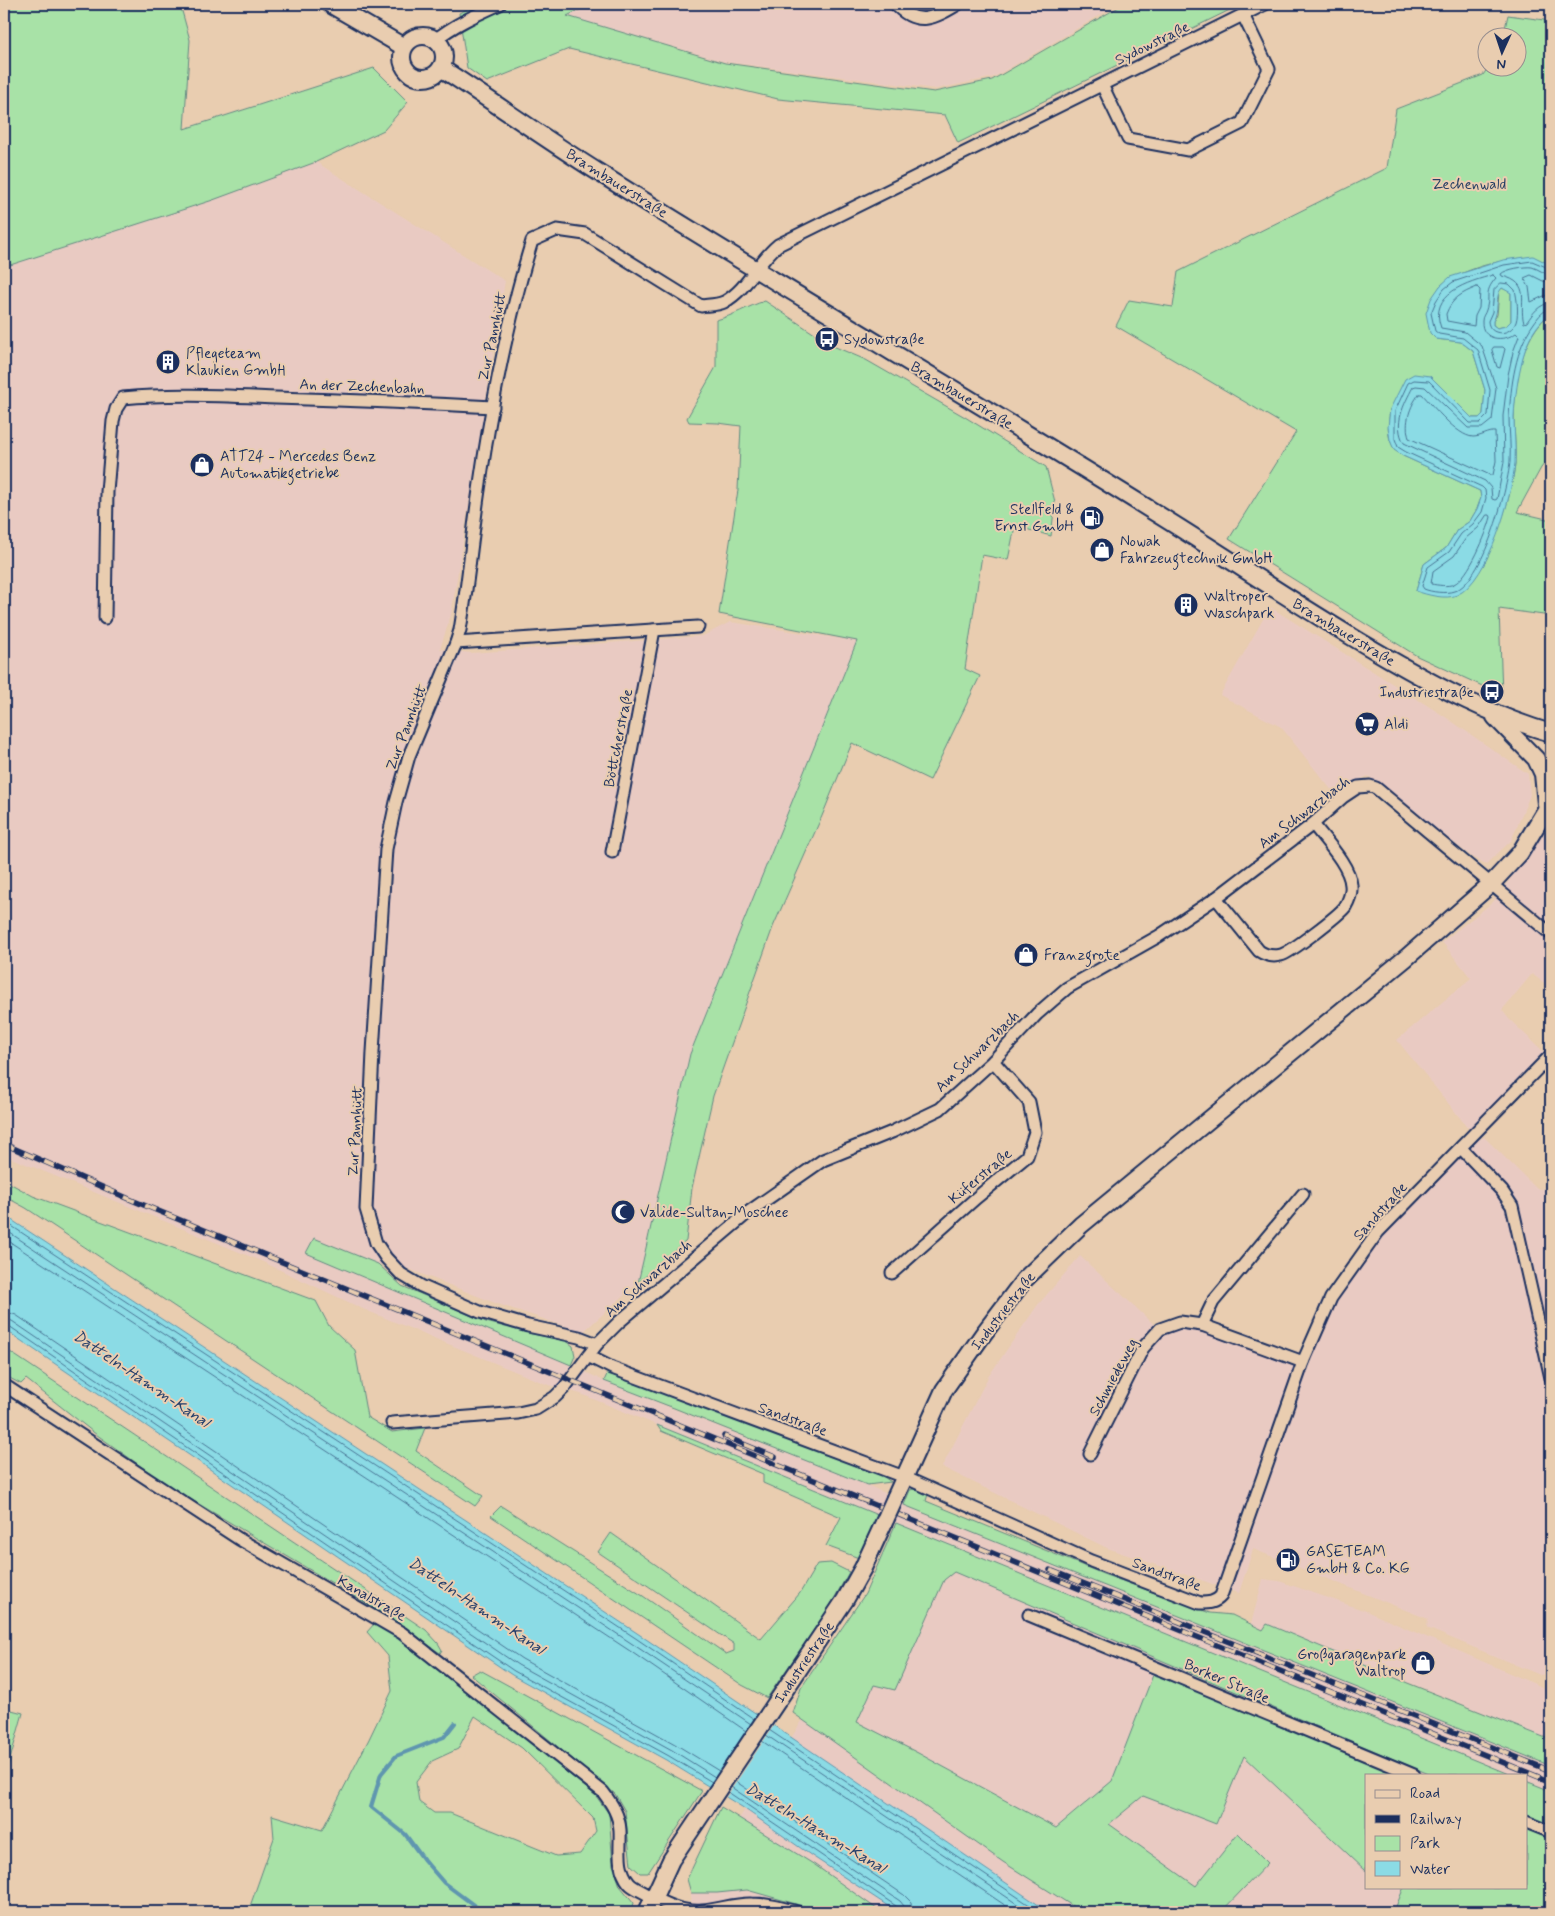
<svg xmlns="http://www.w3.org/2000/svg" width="1555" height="1916" font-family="Mynerve,sans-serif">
  <rect width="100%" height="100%" fill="#e9cdb0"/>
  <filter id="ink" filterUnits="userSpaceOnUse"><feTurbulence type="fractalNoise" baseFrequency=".02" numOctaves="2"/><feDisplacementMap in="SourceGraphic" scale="10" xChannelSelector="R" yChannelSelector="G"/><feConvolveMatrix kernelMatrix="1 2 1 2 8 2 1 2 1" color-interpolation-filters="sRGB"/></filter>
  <g filter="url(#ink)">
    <g fill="#e9cac2">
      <polygon points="592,4 1119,4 994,77 936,89 725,62 567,16"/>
      <polygon points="316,162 505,281 451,615 440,649 471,653 703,636 730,622 857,641 690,1054 638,1283 583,1332 495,1303 409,1269 306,1253 571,1365 604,1381 867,1485 905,1502 904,1505 921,1512 1551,1766 1551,1791 1526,1781 1526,1775 1511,1775 581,1394 546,1384 363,1309 261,1261 4,1155 4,267 213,200"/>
      <polygon points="1270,607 1444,716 1528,774 1530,795 1511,841 1486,864 1472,857 1368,776 1333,792 1281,727 1220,695"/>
      <polygon points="1551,824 1551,988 1532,974 1502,1010 1509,1019 1544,1052 1469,1129 1397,1040 1471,978 1442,942 1493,902"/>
      <polygon points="1484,1137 1537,1189 1551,1188 1551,1673 1540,1675 1427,1628 1428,1619 1253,1549 1239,1593 1107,1548 942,1467 988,1377 1037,1306 1080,1256 1159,1329 1180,1322 1303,1362 1331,1298 1378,1232 1461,1148"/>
      <polygon points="915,1546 1475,1775 1366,1775 1366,1887 1526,1887 1526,1796 1551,1806 1551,1912 691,1912 691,1893"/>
      <polygon points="1263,1579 1279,1581 1366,1611 1551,1691 1551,1740 1303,1640 1267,1624 1264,1630 1251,1624"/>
    </g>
    <g fill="#a8e2a7" stroke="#628882" fill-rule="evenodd">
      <polygon points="4,4 180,4 190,40 184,129 374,68 408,102 384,130 316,162 213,200 4,267"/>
      <polygon points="477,4 591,4 567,16 725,63 934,92 992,80 1124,4 1242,4 958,143 945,115 778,99 569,49 487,82 467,68 459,13"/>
      <path d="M1508,15L1551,21V265C1526,249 1462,268 1440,286L1436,339L1461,342L1473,351L1485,390L1483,414L1479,418H1472L1430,376L1390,409C1388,429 1385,444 1403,456L1480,491L1481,498L1477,509L1470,521L1457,530L1446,548L1424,564L1416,591L1483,566C1498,533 1511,500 1515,464C1516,449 1514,433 1514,418C1515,382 1521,336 1551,313V455L1541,468L1517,512L1551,520V616L1499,609L1502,695L1417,656L1229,539L1296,432L1116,326L1129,300L1173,307L1178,272L1387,168L1396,109L1483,75L1488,68H1518V38L1503,37Z"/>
      <polygon points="1502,288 1511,292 1511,321 1506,326 1497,328 1493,325 1493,321 1497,315 1499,291"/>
      <path d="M765,301L833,346L866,360L965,417L1046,467L1055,502L1051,536L1015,526L1008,560L982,555L965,669L980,676L930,780L852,743L822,816L773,927L713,1096L692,1188L686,1241L638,1283L690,1054L857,641L719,614L738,490L741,426L718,423L689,422L687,418L716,367V320C733,316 748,306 765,301Z"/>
      <polygon points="4,1180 33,1196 316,1301 329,1326 355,1350 367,1417 392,1432 425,1428 416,1451 483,1496 475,1506 26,1208 4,1196"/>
      <polygon points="314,1238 378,1264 402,1286 486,1322 532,1334 565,1340 573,1346 575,1356 571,1365 306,1253"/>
      <polygon points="4,1348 426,1630 438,1643 442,1650 440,1653 366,1603 170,1487 93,1432 26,1379 21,1384 4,1375"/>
      <polygon points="609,1370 874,1470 891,1482 867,1485 674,1408 604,1381"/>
      <polygon points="657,1425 880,1516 859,1558 826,1546 841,1517 763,1483 763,1474 661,1431"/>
      <polygon points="914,1489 928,1494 926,1501 1103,1574 1210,1613 1232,1615 1263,1630 1267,1624 1400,1680 1551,1740 1551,1766 904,1505 910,1490"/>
      <polygon points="501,1506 643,1596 726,1654 734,1651 734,1644 598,1552 611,1533 761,1639 800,1593 817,1564 831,1563 849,1572 830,1606 767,1698 742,1685 491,1516"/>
      <polygon points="896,1523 1511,1775 1431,1775 954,1572 944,1580 895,1690 874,1685 857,1722 918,1753 1056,1828 1112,1781 1153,1675 1188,1687 1401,1775 1366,1775 1366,1871 1244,1756 1216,1824 1143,1796 1109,1824 1196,1886 1238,1833 1268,1863 1221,1912 1082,1912 1003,1862 793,1713 801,1688 865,1594"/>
      <path d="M374,1624L410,1645L596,1796L609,1814L613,1865L620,1886L634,1903L631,1912H248L274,1838L272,1815L322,1830L369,1739L392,1691L388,1656L367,1632ZM475,1716L522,1748L593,1818L596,1831L580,1854L556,1856L450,1813H434L419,1802L416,1782L432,1761L458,1749Z"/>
      <polygon points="480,1670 702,1791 648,1873 640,1873 631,1865 625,1811 615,1794 471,1675"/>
      <polygon points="4,1708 23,1713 4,1781"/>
      <polygon points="1526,1781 1551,1791 1551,1826 1526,1815"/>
      <polygon points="721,1807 815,1865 881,1912 816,1912 810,1908 747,1890 717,1893 691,1893 687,1879"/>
      <polygon points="1526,1827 1551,1838 1551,1912 1397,1912 1395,1909 1404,1887 1526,1887"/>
    </g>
    <g fill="#8bdbe5" stroke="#5e96af" fill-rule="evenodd">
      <path d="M1533,256L1551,265V313C1537,323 1528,339 1523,357C1518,376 1515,397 1514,417C1514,432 1516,448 1515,463C1512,496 1489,580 1457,595C1446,600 1427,595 1416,591L1424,564L1446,548L1457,530L1470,521L1477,509L1481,498L1480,491L1403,456L1394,450L1390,440L1388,427L1390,409L1405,379L1414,374L1430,376L1472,418H1479L1483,414L1485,390L1473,351L1461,342L1436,339L1430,333L1426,313L1431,299L1440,286L1450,277L1503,260ZM1502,288L1511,293V321L1506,326L1497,328L1493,325V321C1500,311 1494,296 1502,288Z"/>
      <polygon points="4,1215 640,1635 1049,1912 897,1912 812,1856 742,1807 666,1760 512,1675 4,1329"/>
    </g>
    <polygon fill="#e9cdb0" points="758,1713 775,1724 725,1799 708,1789"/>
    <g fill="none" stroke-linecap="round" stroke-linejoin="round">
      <g stroke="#487494" stroke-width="1">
        <path d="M1551,269L1532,261L1504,265L1453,282L1444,289L1436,301L1431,313L1435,331L1439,334L1463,338L1478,350L1490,390L1488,415L1480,423H1470L1429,381L1414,380L1408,383L1395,411V439L1398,447L1406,452L1482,487L1485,490L1486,498L1482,512L1473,524L1461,534L1449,552L1428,567L1422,586L1424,589C1431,592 1446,594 1454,591C1483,583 1507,490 1510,462C1511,447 1509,432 1509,417C1511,385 1515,349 1534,323C1539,316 1543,310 1551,309"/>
        <path d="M1493,275L1496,278C1483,293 1491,295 1486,310C1485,314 1482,316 1482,321C1481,341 1504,342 1516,333L1519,336L1513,352L1508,375L1503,416L1504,462L1497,499L1495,500L1492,499L1491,488L1485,481L1404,443C1393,424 1404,404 1413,387L1416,386L1425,387L1468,428H1482L1492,420L1496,388L1482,346L1465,332L1441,328C1428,293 1468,282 1493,275Z"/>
        <path d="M1551,275C1544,274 1539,269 1532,267C1525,266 1506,269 1501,274L1502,276C1533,283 1518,303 1524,323L1527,322C1533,313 1539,304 1551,303"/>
        <polyline points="1551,282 1543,281 1531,275 1524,278 1529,287 1531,302 1544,296 1551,295"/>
        <path d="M1501,283L1509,284L1515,290C1517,298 1519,313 1516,322C1511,336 1489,337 1488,321L1492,312L1494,290Z"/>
        <path d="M1477,287L1480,290L1479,308L1475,316L1474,326L1447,321L1446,314C1452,298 1462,293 1477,287Z"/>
        <polygon points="1494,347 1503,347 1505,349 1500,368 1497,367 1492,350"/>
        <path d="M1419,394H1422C1433,406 1457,436 1473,437C1481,437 1489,431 1495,432L1496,461L1493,475H1490L1409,438C1404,423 1410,406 1419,394Z"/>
        <path d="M1487,515H1490L1491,517C1487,533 1469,577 1454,584C1448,587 1437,585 1431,584L1433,571L1454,556L1466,538L1478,528Z"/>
        <polyline points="4,1221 637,1639 754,1719"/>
        <polyline points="4,1229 634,1645 751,1724"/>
        <polyline points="4,1238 630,1651 746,1731"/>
        <polyline points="4,1311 16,1315 522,1659 675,1744 719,1771"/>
        <polyline points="4,1319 12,1321 518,1665 672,1750 715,1777"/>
        <polyline points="4,1325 9,1326 514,1671 669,1756 712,1782"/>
        <polyline points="769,1730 1040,1912"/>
        <polyline points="766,1735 1029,1912"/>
        <polyline points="762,1741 1015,1912"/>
        <polyline points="735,1781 904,1895 911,1902 912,1912"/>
        <polyline points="731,1787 900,1901 904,1906 905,1912"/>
        <polyline points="728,1792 896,1906 899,1912"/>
      </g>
      <polyline stroke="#5e96af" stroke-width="4" points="455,1723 444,1737 396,1756 381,1774 371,1807 405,1834 424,1860 444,1883 483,1912"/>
      <defs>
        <g id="street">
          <path d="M895,4C917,28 935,18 958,4"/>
          <path d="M435,40C455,24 478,14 500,4"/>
          <polyline points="1102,85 1128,139 1188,150 1242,123 1269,69 1243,15"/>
          <path d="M105,618L107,492L113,421L116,409L123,398C174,393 225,396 276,398C348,400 420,403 493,407"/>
          <polyline points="456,643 698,627"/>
          <polyline points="612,852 654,630"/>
          <path d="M1216,898L1259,951C1265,955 1273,957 1281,955C1290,953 1339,915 1345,907C1349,900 1352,893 1351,885C1350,866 1325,840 1313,824"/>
          <polyline points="1461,1148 1502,1191 1512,1206 1551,1378"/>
          <polyline points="892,1273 976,1198 1027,1156 1035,1132 1029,1102 993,1061"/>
          <polyline points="1202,1325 1213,1302 1303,1194"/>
          <path d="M597,1344L579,1337L528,1326L480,1312L421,1286L401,1274L386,1258L376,1243L366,1209L373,1052L386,849L396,802L409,756L456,643L460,630C468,583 472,537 479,490C491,406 507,322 532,241L557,230L585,234L701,306C708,305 718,305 724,302C748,289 757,262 778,245L1265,4"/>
          <path d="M588,1356L612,1368L904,1477L1091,1561L1200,1603C1208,1603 1215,1603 1221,1596L1303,1362L1331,1298L1378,1232L1551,1055"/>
          <path d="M4,1385L239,1539L402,1633L603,1792C612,1804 619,1815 620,1830C621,1848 616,1867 629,1883C633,1888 642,1891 648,1895C664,1904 683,1913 702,1911C719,1910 735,1903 752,1904C768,1904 782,1908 797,1912"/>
          <polyline points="392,1423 518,1413 536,1409 555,1397 565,1387 597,1344 619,1322 750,1211 823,1160 892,1132 940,1109 993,1061 1037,1014 1067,988 1159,936 1216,898 1313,824 1343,797 1358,787 1370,786 1376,788 1551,934"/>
          <polyline points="1090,1454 1143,1348 1160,1329 1180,1322 1202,1325 1303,1362"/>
          <polyline points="1029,1615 1414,1775"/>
          <polyline points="1526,1822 1551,1832"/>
        </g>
        <g id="secondary">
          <polyline points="330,4 404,47"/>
          <circle cx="423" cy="57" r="21"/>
          <path d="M441,68C494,102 545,139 598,172C782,288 970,397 1154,512C1232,560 1307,612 1386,657C1440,688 1492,716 1551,733"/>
          <polyline points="1495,717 1536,759 1543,774 1546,804"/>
          <polyline points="895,1498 944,1390 984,1333 1024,1280 1081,1225 1406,958 1492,883 1520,853 1547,808 1551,792"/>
          <polyline points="647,1912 671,1860 845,1600 863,1568 886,1518"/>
        </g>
      </defs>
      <use href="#street" stroke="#1b2f5e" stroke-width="15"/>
      <use href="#secondary" stroke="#1b2f5e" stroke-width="20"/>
      <use href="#street" stroke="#e9cdb0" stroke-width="11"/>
      <use href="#secondary" stroke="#e9cdb0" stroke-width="16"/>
      <defs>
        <g id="rail">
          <polyline points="4,1144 134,1201 265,1255 1551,1782"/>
          <polyline points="724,1436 775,1457"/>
          <polyline points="1050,1570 1551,1771"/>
        </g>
      </defs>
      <use href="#rail" stroke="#1b2f5e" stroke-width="5.5"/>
      <use href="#rail" stroke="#e9cdb0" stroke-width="4" stroke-dasharray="11" stroke-linecap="butt"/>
      <defs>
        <polyline id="secondary-bridge" points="886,1518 895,1498"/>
      </defs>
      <use href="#secondary-bridge" stroke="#1b2f5e" stroke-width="20" stroke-linecap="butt"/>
      <use href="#secondary-bridge" stroke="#e9cdb0" stroke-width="16"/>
    </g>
  </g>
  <defs>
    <symbol id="bus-disc" viewBox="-11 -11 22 22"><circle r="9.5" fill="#1b2f5e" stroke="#e9cdb0"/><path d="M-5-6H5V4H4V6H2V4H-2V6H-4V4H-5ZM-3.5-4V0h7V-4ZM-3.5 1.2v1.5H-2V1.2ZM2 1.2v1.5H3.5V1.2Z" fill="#fff"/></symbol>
    <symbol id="building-disc" viewBox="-11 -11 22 22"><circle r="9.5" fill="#1b2f5e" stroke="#e9cdb0"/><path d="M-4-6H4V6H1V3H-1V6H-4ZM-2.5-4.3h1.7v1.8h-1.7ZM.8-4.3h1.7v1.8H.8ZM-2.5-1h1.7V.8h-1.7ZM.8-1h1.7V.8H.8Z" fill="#fff"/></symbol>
    <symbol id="shop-disc" viewBox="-11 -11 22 22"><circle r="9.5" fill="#1b2f5e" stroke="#e9cdb0"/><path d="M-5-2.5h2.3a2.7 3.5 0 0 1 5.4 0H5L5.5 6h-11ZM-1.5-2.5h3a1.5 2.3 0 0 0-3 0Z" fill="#fff"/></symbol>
    <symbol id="fuel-disc" viewBox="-11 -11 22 22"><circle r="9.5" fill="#1b2f5e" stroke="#e9cdb0"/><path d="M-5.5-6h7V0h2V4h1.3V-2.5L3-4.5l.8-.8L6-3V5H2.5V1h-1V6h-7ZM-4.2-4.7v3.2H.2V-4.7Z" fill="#fff"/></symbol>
    <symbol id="supermarket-disc" viewBox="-11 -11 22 22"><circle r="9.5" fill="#1b2f5e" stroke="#e9cdb0"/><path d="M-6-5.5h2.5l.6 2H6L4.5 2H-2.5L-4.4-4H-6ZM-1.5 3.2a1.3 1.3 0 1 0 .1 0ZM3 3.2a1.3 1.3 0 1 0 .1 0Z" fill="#fff"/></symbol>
    <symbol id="mosque-disc" viewBox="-11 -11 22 22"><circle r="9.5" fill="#1b2f5e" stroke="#e9cdb0"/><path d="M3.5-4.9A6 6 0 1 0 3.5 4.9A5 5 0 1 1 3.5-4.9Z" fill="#fff"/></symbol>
  </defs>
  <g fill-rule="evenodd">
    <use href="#bus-disc" x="813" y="325" width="28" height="28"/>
    <use href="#building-disc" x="154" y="348" width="28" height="28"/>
    <use href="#shop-disc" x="188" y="451" width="28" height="28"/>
    <use href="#fuel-disc" x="1078" y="504" width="28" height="28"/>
    <use href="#shop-disc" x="1088" y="536" width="28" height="28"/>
    <use href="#building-disc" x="1172" y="591" width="28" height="28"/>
    <use href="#bus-disc" x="1478" y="678" width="28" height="28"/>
    <use href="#supermarket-disc" x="1353" y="710" width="28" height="28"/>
    <use href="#shop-disc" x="1012" y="941" width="28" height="28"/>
    <use href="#mosque-disc" x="609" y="1198" width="28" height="28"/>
    <use href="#fuel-disc" x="1274" y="1546" width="28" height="28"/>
    <use href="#shop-disc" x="1409" y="1649" width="28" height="28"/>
  </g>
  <g text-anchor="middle" stroke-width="4" stroke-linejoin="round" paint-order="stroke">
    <g font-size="15" fill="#1b2f5e" stroke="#e9cdb0">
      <text transform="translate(1152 43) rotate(-26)" y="5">Sydowstraße</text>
      <text transform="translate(617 183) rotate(32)" y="5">Brambauerstraße</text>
      <text transform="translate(492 336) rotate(-78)" y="5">Zur Pannhütt</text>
      <text transform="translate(362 386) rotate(2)" y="5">An der Zechenbahn</text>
      <text transform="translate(962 395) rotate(31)" y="5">Brambauerstraße</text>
      <text transform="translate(1344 632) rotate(31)" y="5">Brambauerstraße</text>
      <text transform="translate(406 727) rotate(-69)" y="5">Zur Pannhütt</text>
      <text transform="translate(618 738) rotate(-79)" y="5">Böttcherstraße</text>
      <text transform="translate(1304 812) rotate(-37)" y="5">Am Schwarzbach</text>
      <text transform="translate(977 1051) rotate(-44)" y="5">Am Schwarzbach</text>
      <text transform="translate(355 1131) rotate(-87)" y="5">Zur Pannhütt</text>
      <text transform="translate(980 1176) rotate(-40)" y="5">Küferstraße</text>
      <text transform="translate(1380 1211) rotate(-48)" y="5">Sandstraße</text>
      <text transform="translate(648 1278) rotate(-41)" y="5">Am Schwarzbach</text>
      <text transform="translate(1003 1311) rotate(-52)" y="5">Industriestraße</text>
      <text transform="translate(1113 1377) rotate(-62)" y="5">Schmiedeweg</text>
      <text transform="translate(793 1419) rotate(20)" y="5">Sandstraße</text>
      <text transform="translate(1167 1574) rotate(20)" y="5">Sandstraße</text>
      <text transform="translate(372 1598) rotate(30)" y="5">Kanalstraße</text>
      <text transform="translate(804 1662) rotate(-56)" y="5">Industriestraße</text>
      <text transform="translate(1227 1681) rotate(23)" y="5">Borker Straße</text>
    </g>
    <g font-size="15" fill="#294165" stroke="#e9cdb0">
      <text x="1469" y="189">Zechenwald</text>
    </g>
    <g font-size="15" fill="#1b2f5e" stroke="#e9cdb0" text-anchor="start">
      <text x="844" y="344">Sydowstraße</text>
      <text x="186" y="358">Pflegeteam<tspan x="186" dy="17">Klaukien GmbH</tspan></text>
      <text x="220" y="461">ATT24 - Mercedes Benz<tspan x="220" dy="17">Automatikgetriebe</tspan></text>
      <text x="1074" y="514" text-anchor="end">Stellfeld &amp;<tspan x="1074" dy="17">Ernst GmbH</tspan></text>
      <text x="1120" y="546">Nowak<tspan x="1120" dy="17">Fahrzeugtechnik GmbH</tspan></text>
      <text x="1204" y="601">Waltroper<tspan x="1204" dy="17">Waschpark</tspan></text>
      <text x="1474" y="697" text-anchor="end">Industriestraße</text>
      <text x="1384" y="729">Aldi</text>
      <text x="1044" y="960">Franzgrote</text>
      <text x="640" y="1217">Valide-Sultan-Moschee</text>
      <text x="1306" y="1556">GASETEAM<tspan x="1306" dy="17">GmbH &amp; Co. KG</tspan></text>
      <text x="1406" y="1659" text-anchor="end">Großgaragenpark<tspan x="1406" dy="17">Waltrop</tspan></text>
    </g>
    <g font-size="16" font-style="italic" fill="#26406c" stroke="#e9cdb0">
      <text transform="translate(142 1378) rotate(34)" y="6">Datteln-Hamm-Kanal</text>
      <text transform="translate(477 1605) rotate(34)" y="6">Datteln-Hamm-Kanal</text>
      <text transform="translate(816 1827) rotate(31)" y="6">Datteln-Hamm-Kanal</text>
    </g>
  </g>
  <rect width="1555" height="1916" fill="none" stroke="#e9cdb0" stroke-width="20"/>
  <rect x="10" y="10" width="1535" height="1896" fill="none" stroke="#1b2f5e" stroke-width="2" filter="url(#ink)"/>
  <rect x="1365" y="1774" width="162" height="115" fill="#e9cdb0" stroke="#978e8f"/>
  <rect x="1375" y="1790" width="25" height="8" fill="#e9cdb0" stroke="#978e8f"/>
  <text x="1410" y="1798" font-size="15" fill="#1b2f5e">Road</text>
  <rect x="1375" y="1815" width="25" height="8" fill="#1b2f5e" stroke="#978e8f"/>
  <text x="1410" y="1824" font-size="15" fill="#1b2f5e">Railway</text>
  <rect x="1375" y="1836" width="25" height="15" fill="#a8e2a7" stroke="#978e8f"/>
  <text x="1410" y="1848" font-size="15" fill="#1b2f5e">Park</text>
  <rect x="1375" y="1861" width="25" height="15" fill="#8bdbe5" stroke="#978e8f"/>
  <text x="1410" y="1874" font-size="15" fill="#1b2f5e">Water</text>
  <g transform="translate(1502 52) rotate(183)"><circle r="24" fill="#e9cdb0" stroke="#978e8f"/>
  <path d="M0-4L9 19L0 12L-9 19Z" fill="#1b2f5e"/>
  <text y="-8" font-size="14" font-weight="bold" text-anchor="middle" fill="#1b2f5e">N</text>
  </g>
</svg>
